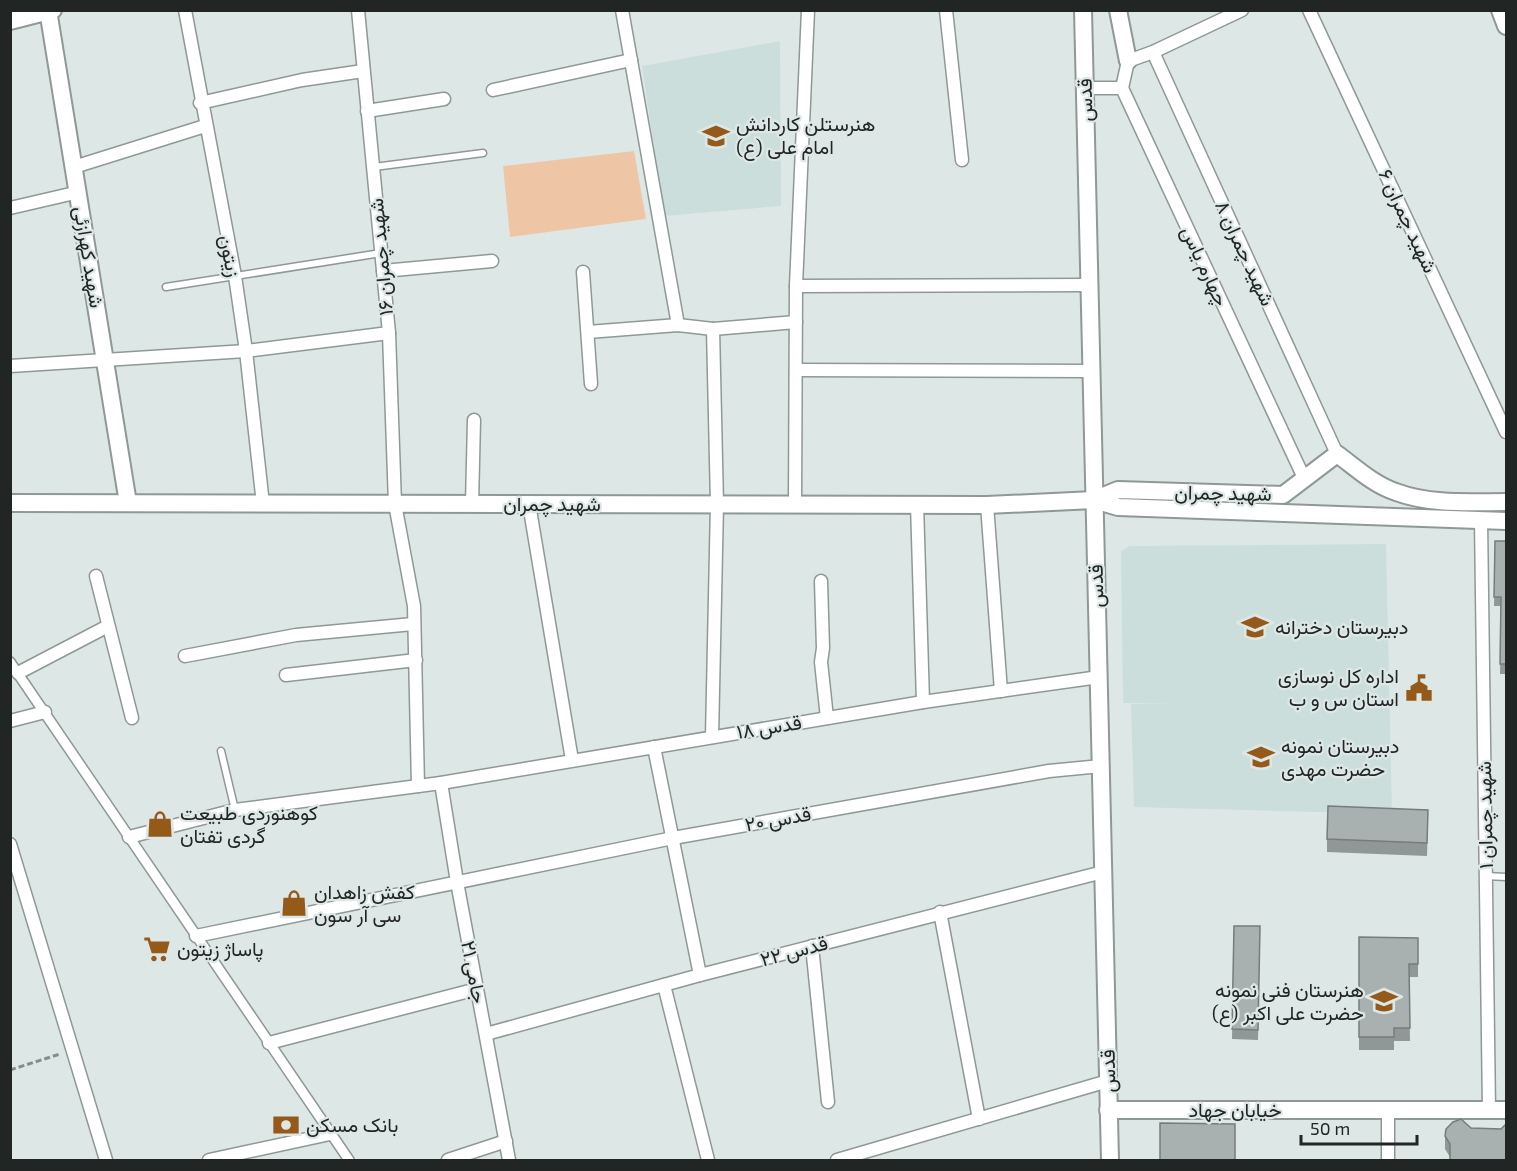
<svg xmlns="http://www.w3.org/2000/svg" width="1517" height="1171" font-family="'Exo 2',Vazirmatn,sans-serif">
  <rect width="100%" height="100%" fill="#dde8e6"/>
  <g fill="#cbdedb">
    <polygon points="780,41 781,206 664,216 642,66"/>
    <polygon points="1386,544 1392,814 1134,807 1131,704 1176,704 1123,703 1121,551 1130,546"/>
  </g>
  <polygon fill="#eec6a5" points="634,151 646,219 510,237 503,166"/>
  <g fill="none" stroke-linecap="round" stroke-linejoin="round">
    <defs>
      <g id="service">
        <polyline points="374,167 483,153"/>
        <polyline points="166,287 381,253"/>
        <polyline points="221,751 235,810"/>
        <polyline points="1486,876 1506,877"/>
      </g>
      <polyline id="pedestrian" points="10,662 349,1160"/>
      <g id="minor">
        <polyline points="185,10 235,276 246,351 263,504"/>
        <polyline points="358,10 389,333 395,504 414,606 418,786"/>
        <polyline points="622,10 678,325"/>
        <polyline points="946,10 962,160"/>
        <polyline points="1309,10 1506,432"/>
        <polyline points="1153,52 1337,454"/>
        <polyline points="1085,88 1122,88 1304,478"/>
        <polyline points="1122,88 1128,61 1153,52 1242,10"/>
        <polyline points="493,90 631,60"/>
        <polyline points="200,103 302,80 363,71"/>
        <polyline points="367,111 444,99"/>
        <polyline points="74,167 205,126"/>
        <polyline points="10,208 79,192"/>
        <polyline points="383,271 492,261"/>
        <polyline points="583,272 591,384"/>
        <polyline points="796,286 1090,285"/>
        <polyline points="588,332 678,325 713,329 796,322"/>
        <polyline points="10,366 246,351 389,333"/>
        <polyline points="796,370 1092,371"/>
        <polyline points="472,504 474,420"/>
        <polyline points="529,504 572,760"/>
        <polyline points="795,504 796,286 808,10"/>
        <polyline points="917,504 923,702"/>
        <polyline points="987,505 1001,691"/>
        <polyline points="1481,520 1489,1110"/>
        <polyline points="96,576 132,718"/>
        <polyline points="821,581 823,648 821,662 827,718"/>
        <polyline points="185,656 296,635 413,624"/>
        <polyline points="18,673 108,626"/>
        <polyline points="286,675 416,660"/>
        <polyline points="10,721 45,712"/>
        <polyline points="712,737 717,504 713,329"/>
        <polyline points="654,747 700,975"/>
        <polyline points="441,783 457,882 509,1160"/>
        <polyline points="129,837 235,810 441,783 923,702 1099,677"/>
        <polyline points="10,844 106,1160"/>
        <polyline points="940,912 979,1119"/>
        <polyline points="196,936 673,838 1049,771 1101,766"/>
        <polyline points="812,946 828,1102"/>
        <polyline points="664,985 708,1160"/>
        <polyline points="486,1034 700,975 1103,872"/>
        <polyline points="269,1043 477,989"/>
        <polyline points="1388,1110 1388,1160"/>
        <polyline points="209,1160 330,1134"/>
        <polyline points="448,1160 506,1141"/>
        <polyline points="837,1160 1108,1081"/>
      </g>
      <g id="tertiary">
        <polyline points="48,10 128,503"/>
        <polyline points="1083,10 1110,1160"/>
        <polyline points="1118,10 1128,61"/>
        <polyline points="1500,10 1506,26"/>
        <polyline points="10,21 53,10"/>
        <path d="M1094,500L1118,490L1283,495L1337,454C1355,467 1374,485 1396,492C1431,505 1469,502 1506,502"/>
        <polyline points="10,503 987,505 1094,500 1118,507 1506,521"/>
        <polyline points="1108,1110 1506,1110"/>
      </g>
    </defs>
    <use href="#service" stroke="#8f9897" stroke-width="9"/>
    <use href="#pedestrian" stroke="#8f9897" stroke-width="12"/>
    <use href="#minor" stroke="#8f9897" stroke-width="15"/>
    <use href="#tertiary" stroke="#8f9897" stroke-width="20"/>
    <polyline stroke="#868e8d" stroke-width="3" stroke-dasharray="6 3" stroke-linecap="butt" points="10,1070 60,1054"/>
    <use href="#service" stroke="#fff" stroke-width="6"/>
    <use href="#pedestrian" stroke="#fff" stroke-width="9"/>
    <use href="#minor" stroke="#fff" stroke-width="12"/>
    <use href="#tertiary" stroke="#fff" stroke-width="16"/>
  </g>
  <g fill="#909897">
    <polygon points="1495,541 1506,541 1506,674 1500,674 1501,606 1494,606"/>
    <polygon points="1428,823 1427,856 1327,852 1327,839"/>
    <polygon points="1234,926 1260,926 1258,1040 1232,1039"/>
    <polygon points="1359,937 1418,938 1418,977 1409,977 1410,1041 1394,1041 1394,1050 1359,1050"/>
    <polygon points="1471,1128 1501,1129 1506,1161 1450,1157 1445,1149 1445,1136"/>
  </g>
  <g fill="#a8b1b0" stroke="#767c7b" stroke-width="1.5">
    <polygon points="1495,541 1506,541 1506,664 1500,664 1501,597 1494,597"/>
    <polygon points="1328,806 1428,810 1427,843 1327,839"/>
    <polygon points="1234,926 1260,926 1258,1030 1232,1029"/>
    <polygon points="1359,937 1418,938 1418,964 1409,964 1410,1028 1394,1028 1394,1037 1359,1037"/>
    <polygon points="1461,1119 1471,1128 1501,1129 1506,1124 1506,1161 1450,1161 1450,1144 1445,1136 1446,1129 1453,1122"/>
    <polygon points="1160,1123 1235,1124 1235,1161 1160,1161"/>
  </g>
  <defs>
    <symbol id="school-bare" viewBox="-9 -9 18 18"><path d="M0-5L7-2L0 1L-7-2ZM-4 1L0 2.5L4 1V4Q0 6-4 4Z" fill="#95591a" stroke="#dde8e6" stroke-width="2.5" paint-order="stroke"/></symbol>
    <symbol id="civic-bare" viewBox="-9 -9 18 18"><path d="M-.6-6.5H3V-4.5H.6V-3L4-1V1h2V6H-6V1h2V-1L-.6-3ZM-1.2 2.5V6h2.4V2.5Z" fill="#95591a" stroke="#dde8e6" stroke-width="2.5" paint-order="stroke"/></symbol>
    <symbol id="shop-bare" viewBox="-9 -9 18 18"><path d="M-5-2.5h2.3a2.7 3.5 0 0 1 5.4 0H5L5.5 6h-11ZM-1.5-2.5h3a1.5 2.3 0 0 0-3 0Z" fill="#95591a" stroke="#dde8e6" stroke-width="2.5" paint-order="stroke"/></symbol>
    <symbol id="supermarket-bare" viewBox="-9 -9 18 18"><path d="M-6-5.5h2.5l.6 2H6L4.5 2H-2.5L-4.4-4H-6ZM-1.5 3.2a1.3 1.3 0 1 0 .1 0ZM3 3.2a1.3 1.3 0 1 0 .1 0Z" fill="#95591a" stroke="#dde8e6" stroke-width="2.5" paint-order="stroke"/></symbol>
    <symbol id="bank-bare" viewBox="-9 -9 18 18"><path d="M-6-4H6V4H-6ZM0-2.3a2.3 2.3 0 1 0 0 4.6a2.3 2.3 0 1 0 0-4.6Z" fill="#95591a" stroke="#dde8e6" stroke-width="2.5" paint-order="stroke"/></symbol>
  </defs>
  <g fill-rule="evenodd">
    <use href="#school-bare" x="697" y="117" width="38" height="38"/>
    <use href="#school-bare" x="1236" y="608" width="38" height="38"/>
    <use href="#civic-bare" x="1400" y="669" width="38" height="38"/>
    <use href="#school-bare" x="1242" y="738" width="38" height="38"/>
    <use href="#shop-bare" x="141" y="805" width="38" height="38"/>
    <use href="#shop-bare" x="275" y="884" width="38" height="38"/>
    <use href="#supermarket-bare" x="138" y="930" width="38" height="38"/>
    <use href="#school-bare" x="1365" y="982" width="38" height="38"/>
    <use href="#bank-bare" x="267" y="1106" width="38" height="38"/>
  </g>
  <g text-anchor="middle" stroke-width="4.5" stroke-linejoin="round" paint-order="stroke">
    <g font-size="20" fill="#212524" stroke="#dde8e6">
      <text transform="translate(1085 100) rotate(-91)" y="7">قدس</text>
      <text transform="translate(1408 221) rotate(65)" y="7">شهید چمران ۶</text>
      <text transform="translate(1245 253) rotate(65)" y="7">شهید چمران ۸</text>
      <text transform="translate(230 256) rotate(79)" y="7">زیتون</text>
      <text transform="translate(89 257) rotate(81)" y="7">شهید کهرازئی</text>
      <text transform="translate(381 257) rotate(-95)" y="7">شهید چمران ۱۶</text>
      <text transform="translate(1205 266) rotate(65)" y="7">چهارم یاس</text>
      <text transform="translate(1223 493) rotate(1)" y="7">شهید چمران</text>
      <text x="552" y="511">شهید چمران</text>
      <text transform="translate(1096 586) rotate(-91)" y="7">قدس</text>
      <text transform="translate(769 727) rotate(-9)" y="7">قدس ۱۸</text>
      <text transform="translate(1485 815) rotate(-91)" y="7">شهید چمران ۱</text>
      <text transform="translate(778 819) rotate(-10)" y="7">قدس ۲۰</text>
      <text transform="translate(794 951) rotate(-15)" y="7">قدس ۲۲</text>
      <text transform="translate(474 972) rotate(79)" y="7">جامی ۲۱</text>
      <text transform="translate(1108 1071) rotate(-91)" y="7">قدس</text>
      <text x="1235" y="1117">خیابان جهاد</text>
    </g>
    <g font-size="20" fill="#212524" stroke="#dde8e6" text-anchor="start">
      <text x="736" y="131">هنرستلن کاردانش<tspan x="736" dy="23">امام علی (ع)</tspan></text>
      <text x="1275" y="634">دبیرستان دخترانه</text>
      <text x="1399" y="683" text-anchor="end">اداره کل نوسازی<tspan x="1399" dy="23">استان س و ب</tspan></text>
      <text x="1281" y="753">دبیرستان نمونه<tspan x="1281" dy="23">حضرت مهدی</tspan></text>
      <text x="180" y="820">کوهنوردی طبیعت<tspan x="180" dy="23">گردی تفتان</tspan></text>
      <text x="314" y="899">کفش زاهدان<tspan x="314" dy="23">سی آر سون</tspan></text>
      <text x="177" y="956">پاساژ زیتون</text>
      <text x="1364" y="997" text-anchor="end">هنرستان فنی نمونه<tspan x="1364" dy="23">حضرت علی اکبر (ع)</tspan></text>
      <text x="306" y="1132">بانک مسکن</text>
    </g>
  </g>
  <rect width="1517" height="1171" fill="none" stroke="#212524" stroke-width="24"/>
  <path d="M1301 1135v9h116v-9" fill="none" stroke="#212524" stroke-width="3"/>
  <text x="1310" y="1135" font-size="18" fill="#212524" stroke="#dde8e6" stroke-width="4.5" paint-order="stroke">50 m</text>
</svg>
